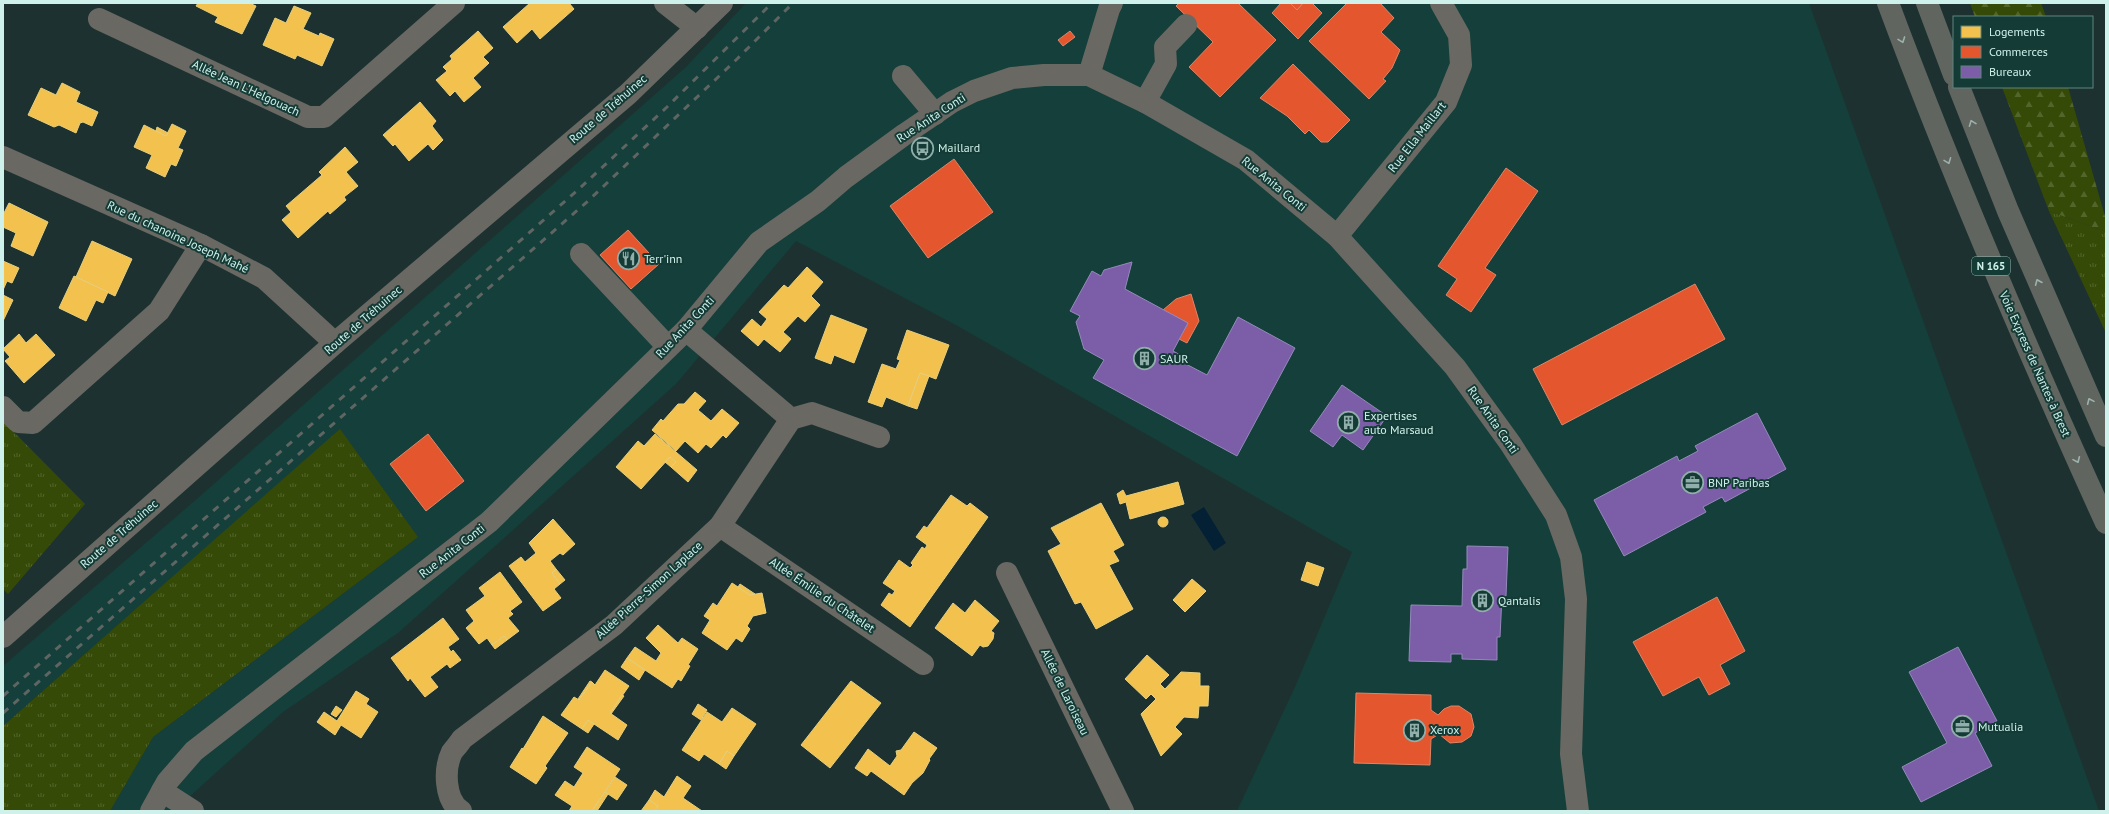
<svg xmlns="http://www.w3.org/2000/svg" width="2109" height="814" font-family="'PT Sans',sans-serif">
  <defs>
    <pattern id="grass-tufts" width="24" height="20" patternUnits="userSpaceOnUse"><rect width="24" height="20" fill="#364a07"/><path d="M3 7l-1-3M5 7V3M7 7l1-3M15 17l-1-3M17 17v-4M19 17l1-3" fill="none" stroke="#52652b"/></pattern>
    <pattern id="forest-firs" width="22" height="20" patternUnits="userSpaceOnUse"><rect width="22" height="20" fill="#364a07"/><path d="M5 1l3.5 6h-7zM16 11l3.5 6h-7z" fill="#52652b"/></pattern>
  </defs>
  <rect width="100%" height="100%" fill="#1d3230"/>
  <polygon fill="#153f3a" points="746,3 1809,3 2099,811 1237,811 1295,687 1352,552 956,325 796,241 676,384 398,633 283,712 188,798 206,811 110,811 153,737 418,537 340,430 3,726 3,666 198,498 686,67"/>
  <g fill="url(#grass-tufts)">
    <polygon points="2049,211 2106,232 2106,333"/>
    <polygon points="3,421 85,504 8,594 3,589"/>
    <polygon points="340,429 418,537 153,737 110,811 3,811 3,726"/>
  </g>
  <g fill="url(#forest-firs)">
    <polygon points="1970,3 2041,3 2046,17 1975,17"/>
    <polygon points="2002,87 2068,87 2106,220 2106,232 2049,211"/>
  </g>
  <polygon fill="#032035" points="1204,507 1226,543 1214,551 1191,515"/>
  <g fill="#f2c14e" stroke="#e7cf7d">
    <polygon points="198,3 249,3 256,6 242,34 215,22 218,17 196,6"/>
    <polygon points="530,3 569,3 574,9 540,39 532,29 517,43 503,27"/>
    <polygon points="294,6 311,13 303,29 319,36 320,33 334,39 322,66 297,55 295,59 263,45 275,18 286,23"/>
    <polygon points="478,31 493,48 483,57 489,63 473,78 481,87 464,102 455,91 450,96 436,80 447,71 443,67 452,59 450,56"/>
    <polygon points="62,83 80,92 76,102 98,112 92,126 83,122 80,123 76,133 59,125 54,127 28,115 41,88 56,95"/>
    <polygon points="420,102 436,121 432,126 443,140 433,150 428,144 409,161 395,144 393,146 383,135"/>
    <polygon points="172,124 186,131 178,148 183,150 176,166 171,164 165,177 146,168 152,155 134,147 144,125 166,136"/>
    <polygon points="157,127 168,133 166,136 156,131"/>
    <polygon points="345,147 358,162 346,172 358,186 344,197 346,200 330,214 328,211 298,238 282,220 291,212 286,206 322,175 319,172"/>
    <polygon points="9,203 48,222 33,256 11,246 16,233 3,227 3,215"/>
    <polygon points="92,241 132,259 115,296 76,277"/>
    <polygon points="3,261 19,268 12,283 7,281 3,290"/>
    <polygon points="807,267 823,282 811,296 820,305 805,322 798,316 783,332 791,339 780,352 764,339 758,346 741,331 752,319 761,327 767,319 759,312 784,285 788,288"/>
    <polygon points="74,276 108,292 103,303 96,300 86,321 59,308"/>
    <polygon points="3,295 13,300 3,321"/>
    <polygon points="831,315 867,329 854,363 834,355 831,364 815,358"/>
    <polygon points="907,330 949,345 936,379 920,373 908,406 886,397 882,407 868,402 882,364 896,369 900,360 897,359"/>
    <polygon points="19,334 26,343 36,334 55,355 24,383 5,361 10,357 3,349"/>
    <polygon points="920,373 929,376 917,409 908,406"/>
    <polygon points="695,392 706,401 698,410 711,421 722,409 739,423 726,438 723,435 711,448 706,444 698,453 685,441 676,451 652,430 661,419 663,421 678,404 684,404"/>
    <polygon points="655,434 697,470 688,482 671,467 676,462 670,457 641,489 616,467 638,441 644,446"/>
    <polygon points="670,457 676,462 671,467 665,462"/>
    <polygon points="1178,482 1184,504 1130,519 1126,502 1120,504 1117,494 1123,490 1126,496"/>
    <polygon points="951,495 967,506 970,503 988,517 910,627 881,605 889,593 892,595 895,591 883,583 899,560 910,568 913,565 911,563 922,547 925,549 927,545 916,537 924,526 927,528"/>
    <polygon points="1101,503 1124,545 1113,551 1119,561 1109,565 1133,609 1096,629 1081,602 1075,604 1048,551 1061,544 1051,528"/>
    <circle cx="1163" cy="522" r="5"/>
    <polygon points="553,519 575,544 563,555 560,553 550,561 556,569 552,573 560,584 554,589 561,598 543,611 509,566 521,557 525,562 536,553 529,543"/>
    <polygon points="1307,562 1324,568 1318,586 1301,580"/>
    <polygon points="556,569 565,580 560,584 552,573"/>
    <polygon points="500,572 522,602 510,611 513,614 508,618 519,631 507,640 504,636 492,645 487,638 479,644 466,628 474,621 466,610 485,596 479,588"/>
    <polygon points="1192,579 1206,591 1185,612 1173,600"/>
    <polygon points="732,583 750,595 762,593 766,613 753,616 747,626 750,629 742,642 736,638 727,650 702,633 710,620 704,616 713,603 717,606"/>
    <polygon points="740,584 755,594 750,595 738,587"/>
    <polygon points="975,600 999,621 991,631 994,633 993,639 988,646 983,647 980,645 972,656 935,628 953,603 965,613"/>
    <polygon points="443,618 459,639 448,647 451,652 453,650 461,660 450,668 447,664 430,677 438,687 425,697 410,678 408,681 391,658"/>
    <polygon points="658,625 678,643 682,638 698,649 688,665 690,666 681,681 678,679 672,688 627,658 635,647 656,661 661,653 646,638"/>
    <polygon points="504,636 507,640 495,649 492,645"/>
    <polygon points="1147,655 1169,675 1160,684 1165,689 1181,672 1200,673 1200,686 1209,686 1208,706 1199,706 1198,718 1184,717 1175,727 1182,734 1161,756 1141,714 1156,699 1151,694 1146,699 1125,679"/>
    <polygon points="627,658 645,670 639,680 621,667"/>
    <polygon points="605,670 629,686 610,713 627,725 618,740 588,720 582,729 561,715 574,697 579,700 592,682 595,685"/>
    <polygon points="590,681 592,682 579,700 578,699"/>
    <polygon points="851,681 881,703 830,768 801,745"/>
    <polygon points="356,691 369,699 366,704 378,712 361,738 341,725 335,735 317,722 324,712 337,721"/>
    <polygon points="622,695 624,696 611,714 610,713"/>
    <polygon points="698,704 707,710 701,720 692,714"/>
    <polygon points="336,706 342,710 336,717 331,714"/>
    <polygon points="732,708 756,724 734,756 727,751 719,764 704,754 699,761 682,750 707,712 722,722"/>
    <polygon points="543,716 568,733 545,766 547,768 536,784 510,767 522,748 523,749"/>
    <polygon points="588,720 594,724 588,733 582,729"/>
    <polygon points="914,732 937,748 929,759 930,760 923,773 912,783 904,795 871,771 867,776 855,768 868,749 890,766 897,756 896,751 901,750"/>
    <polygon points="587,747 620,769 592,811 569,811 572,806 555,795 565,781 574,787 583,773 574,767"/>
    <polygon points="727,751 734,756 726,769 719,764"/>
    <polygon points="677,776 691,786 683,798 702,811 654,811 658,806 649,800 655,790 664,797"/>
    <polygon points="615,777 627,785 617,800 605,792"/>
    <polygon points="605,792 608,794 597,811 592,811"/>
    <polygon points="649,800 658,806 654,811 641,811"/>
  </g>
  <g fill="#e4572e" stroke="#dd8567">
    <polygon points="1179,3 1238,3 1276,40 1220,97 1189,67 1213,42 1176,6"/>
    <polygon points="1281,3 1290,3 1297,10 1303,3 1312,3 1322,13 1298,39 1272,13"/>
    <polygon points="1290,3 1303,3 1297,10"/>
    <polygon points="1347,3 1380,3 1394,18 1381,32 1400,50 1392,68 1383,79 1386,81 1369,99 1309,41"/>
    <polygon points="1070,31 1075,37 1063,46 1058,40"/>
    <polygon points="1293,64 1350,120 1328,142 1321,142 1309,130 1305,134 1287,116 1260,98"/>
    <polygon points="954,159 993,212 928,258 890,206"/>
    <polygon points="1506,168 1538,191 1485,268 1496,275 1471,312 1446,295 1457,279 1438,266"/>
    <polygon points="628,230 659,264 631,289 600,255"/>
    <polygon points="1695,284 1725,339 1562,425 1533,369"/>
    <polygon points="1191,294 1199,321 1187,343 1179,339 1188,323 1163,310 1176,299"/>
    <polygon points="428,434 464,481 426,511 390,464"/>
    <polygon points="1717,597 1745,651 1720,665 1730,684 1709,695 1699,677 1663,696 1633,642"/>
    <polygon points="1356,693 1431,695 1431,710 1438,715 1444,709 1451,706 1459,706 1471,714 1474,727 1471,736 1462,742 1450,743 1439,734 1431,739 1430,765 1354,763"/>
  </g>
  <g fill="#7b5ea7" stroke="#948abb">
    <polygon points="1132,262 1125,289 1188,323 1173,351 1186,358 1184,363 1207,375 1238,317 1295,348 1237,456 1093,378 1104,360 1084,349 1076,322 1080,316 1070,311 1092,271 1101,276 1104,270"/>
    <polygon points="1342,385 1387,416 1363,450 1342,435 1333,447 1310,431"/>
    <polygon points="1757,413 1786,469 1725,502 1722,497 1703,507 1706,512 1624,556 1594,500 1677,456 1679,461 1698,451 1695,446"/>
    <polygon points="1467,546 1508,547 1506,596 1502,596 1500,637 1497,637 1497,660 1462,659 1462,654 1451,654 1451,662 1409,661 1411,605 1462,606 1463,569 1467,569"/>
    <polygon points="1958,647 1997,721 1975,733 1992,766 1921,802 1902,767 1947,743 1909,672"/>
  </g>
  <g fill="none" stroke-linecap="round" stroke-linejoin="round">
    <g stroke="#6a6863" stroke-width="22">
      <polyline points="665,3 697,28"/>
      <polyline points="99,19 308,117 324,117 454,3"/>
      <polyline points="1089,75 1109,9 1112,3"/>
      <polyline points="903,76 935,114"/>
      <polyline points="1145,102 1166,64 1165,47 1186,25"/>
      <polyline points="3,157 201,245 264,278 335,343"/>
      <polyline points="1337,236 1446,102 1461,65 1459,35 1441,3"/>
      <polyline points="581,254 668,347"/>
      <polyline points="686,330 791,419"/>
      <polyline points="3,407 18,422 33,423 159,311 201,245"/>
      <polyline points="720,526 923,664"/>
      <polyline points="1007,573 1123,811"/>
      <polyline points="3,637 335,343 628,94 722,3"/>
      <polyline points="162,791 193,811"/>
      <polyline points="151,811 167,782 194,751 489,522 686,330 759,242 818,201 846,177 905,134 952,102 974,91 1012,78 1044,75 1089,75 1145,102 1246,160 1337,236 1455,367 1510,443 1556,515 1571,557 1576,599 1571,754 1578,811"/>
      <path d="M461,811C444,800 444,768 452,752C455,748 459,744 462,739L614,625L720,526L791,419L812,413L879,437"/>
    </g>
    <g stroke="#60655f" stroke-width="22">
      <path d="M1888,3C1954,180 2028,352 2106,523"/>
      <polyline points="1927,3 1954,75"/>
      <polyline points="1959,87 2008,211 2106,436"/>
    </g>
    <g stroke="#5e6562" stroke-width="3" stroke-dasharray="7 7" stroke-linecap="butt">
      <polyline points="3,696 580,188 667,107 772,3"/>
      <polyline points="3,713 588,201 737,59 793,3"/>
    </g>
  </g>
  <defs><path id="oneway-chevron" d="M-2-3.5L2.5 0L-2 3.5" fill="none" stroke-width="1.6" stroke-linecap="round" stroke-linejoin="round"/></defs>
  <g stroke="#9cb2ac">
    <use href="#oneway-chevron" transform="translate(1902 40) rotate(70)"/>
    <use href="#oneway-chevron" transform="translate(1972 123) rotate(-111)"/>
    <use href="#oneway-chevron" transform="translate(1948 161) rotate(69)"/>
    <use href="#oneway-chevron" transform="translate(2038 282) rotate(-113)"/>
    <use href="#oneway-chevron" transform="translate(2090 401) rotate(-114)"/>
    <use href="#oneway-chevron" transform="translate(2077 460) rotate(66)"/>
  </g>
  <defs>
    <symbol id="bus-ring" viewBox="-11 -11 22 22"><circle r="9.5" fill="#143b36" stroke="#90aeaa" stroke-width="1.5"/><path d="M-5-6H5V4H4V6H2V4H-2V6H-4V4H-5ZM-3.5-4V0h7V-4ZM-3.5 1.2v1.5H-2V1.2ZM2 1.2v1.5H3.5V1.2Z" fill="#90aeaa"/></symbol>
    <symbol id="restaurant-ring" viewBox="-11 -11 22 22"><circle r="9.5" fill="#143b36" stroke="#90aeaa" stroke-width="1.5"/><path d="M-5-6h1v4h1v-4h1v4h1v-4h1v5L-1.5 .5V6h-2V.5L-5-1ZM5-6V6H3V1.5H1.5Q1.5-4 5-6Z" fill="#90aeaa"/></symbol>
    <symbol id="building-ring" viewBox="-11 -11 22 22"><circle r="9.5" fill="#143b36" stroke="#90aeaa" stroke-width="1.5"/><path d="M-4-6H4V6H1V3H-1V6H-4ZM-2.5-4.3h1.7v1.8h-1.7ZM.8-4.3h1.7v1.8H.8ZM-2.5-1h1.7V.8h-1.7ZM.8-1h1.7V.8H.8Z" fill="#90aeaa"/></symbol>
    <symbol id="office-ring" viewBox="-11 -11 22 22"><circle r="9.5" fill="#143b36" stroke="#90aeaa" stroke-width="1.5"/><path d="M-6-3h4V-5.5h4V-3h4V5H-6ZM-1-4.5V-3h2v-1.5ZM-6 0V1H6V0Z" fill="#90aeaa"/></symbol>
  </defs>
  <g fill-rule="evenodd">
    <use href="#bus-ring" x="910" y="136" width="25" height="25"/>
    <use href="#restaurant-ring" x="616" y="246" width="25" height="25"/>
    <use href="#building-ring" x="1132" y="346" width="25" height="25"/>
    <use href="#building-ring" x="1336" y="410" width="25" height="25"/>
    <use href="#office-ring" x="1680" y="470" width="25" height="25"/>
    <use href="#building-ring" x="1470" y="588" width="25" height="25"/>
    <use href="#office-ring" x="1950" y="714" width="25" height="25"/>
    <use href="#building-ring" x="1402" y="718" width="25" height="25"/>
  </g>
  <g text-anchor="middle" stroke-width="4" stroke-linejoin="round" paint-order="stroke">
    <rect fill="#143b36" stroke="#96bab5" stroke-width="1" x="1972" y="257" width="38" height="18" rx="3"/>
    <g font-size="11" font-weight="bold" fill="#cef1eb">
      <text x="1991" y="270">N 165</text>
    </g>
    <g font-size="12" fill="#cef1eb" stroke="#143b36">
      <text transform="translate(246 88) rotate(25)" y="4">Allée Jean L'Helgouach</text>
      <text transform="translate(608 109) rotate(-41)" y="4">Route de Tréhuinec</text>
      <text transform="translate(931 118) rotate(-33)" y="4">Rue Anita Conti</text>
      <text transform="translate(1417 137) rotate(-52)" y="4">Rue Ella Maillart</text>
      <text transform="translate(1274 184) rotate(39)" y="4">Rue Anita Conti</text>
      <text transform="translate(178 237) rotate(25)" y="4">Rue du chanoine Joseph Mahé</text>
      <text transform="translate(363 320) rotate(-41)" y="4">Route de Tréhuinec</text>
      <text transform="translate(685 327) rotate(-47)" y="4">Rue Anita Conti</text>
      <text transform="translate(2035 364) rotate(66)" y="4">Voie Express de Nantes à Brest</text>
      <text transform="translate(1493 420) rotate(55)" y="4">Rue Anita Conti</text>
      <text transform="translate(119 534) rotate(-41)" y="4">Route de Tréhuinec</text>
      <text transform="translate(452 551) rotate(-38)" y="4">Rue Anita Conti</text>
      <text transform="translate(649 590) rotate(-42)" y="4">Allée Pierre-Simon Laplace</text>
      <text transform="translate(822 595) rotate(34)" y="4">Allée Émilie du Châtelet</text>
      <text transform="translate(1065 692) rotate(64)" y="4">Allée de Laroiseau</text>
    </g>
    <g font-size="12" fill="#cef1eb" stroke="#143b36" text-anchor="start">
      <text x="938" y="152">Maillard</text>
      <text x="644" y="263">Terr'inn</text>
      <text x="1160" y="363">SAUR</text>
      <text x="1364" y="420">Expertises<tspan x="1364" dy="14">auto Marsaud</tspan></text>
      <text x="1708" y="487">BNP Paribas</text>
      <text x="1498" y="605">Qantalis</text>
      <text x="1978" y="731">Mutualia</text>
      <text x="1430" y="734">Xerox</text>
    </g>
  </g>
  <rect width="2109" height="814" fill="none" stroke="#cef1eb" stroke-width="8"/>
  <rect x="1953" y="16" width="140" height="72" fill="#143b36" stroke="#5e847e"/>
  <rect x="1961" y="26" width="20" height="12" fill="#f2c14e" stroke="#5e847e"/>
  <text x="1989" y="36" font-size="12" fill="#cef1eb">Logements</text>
  <rect x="1961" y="46" width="20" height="12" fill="#e4572e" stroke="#5e847e"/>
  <text x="1989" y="56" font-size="12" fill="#cef1eb">Commerces</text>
  <rect x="1961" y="66" width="20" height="12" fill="#7b5ea7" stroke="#5e847e"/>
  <text x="1989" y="76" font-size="12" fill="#cef1eb">Bureaux</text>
</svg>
